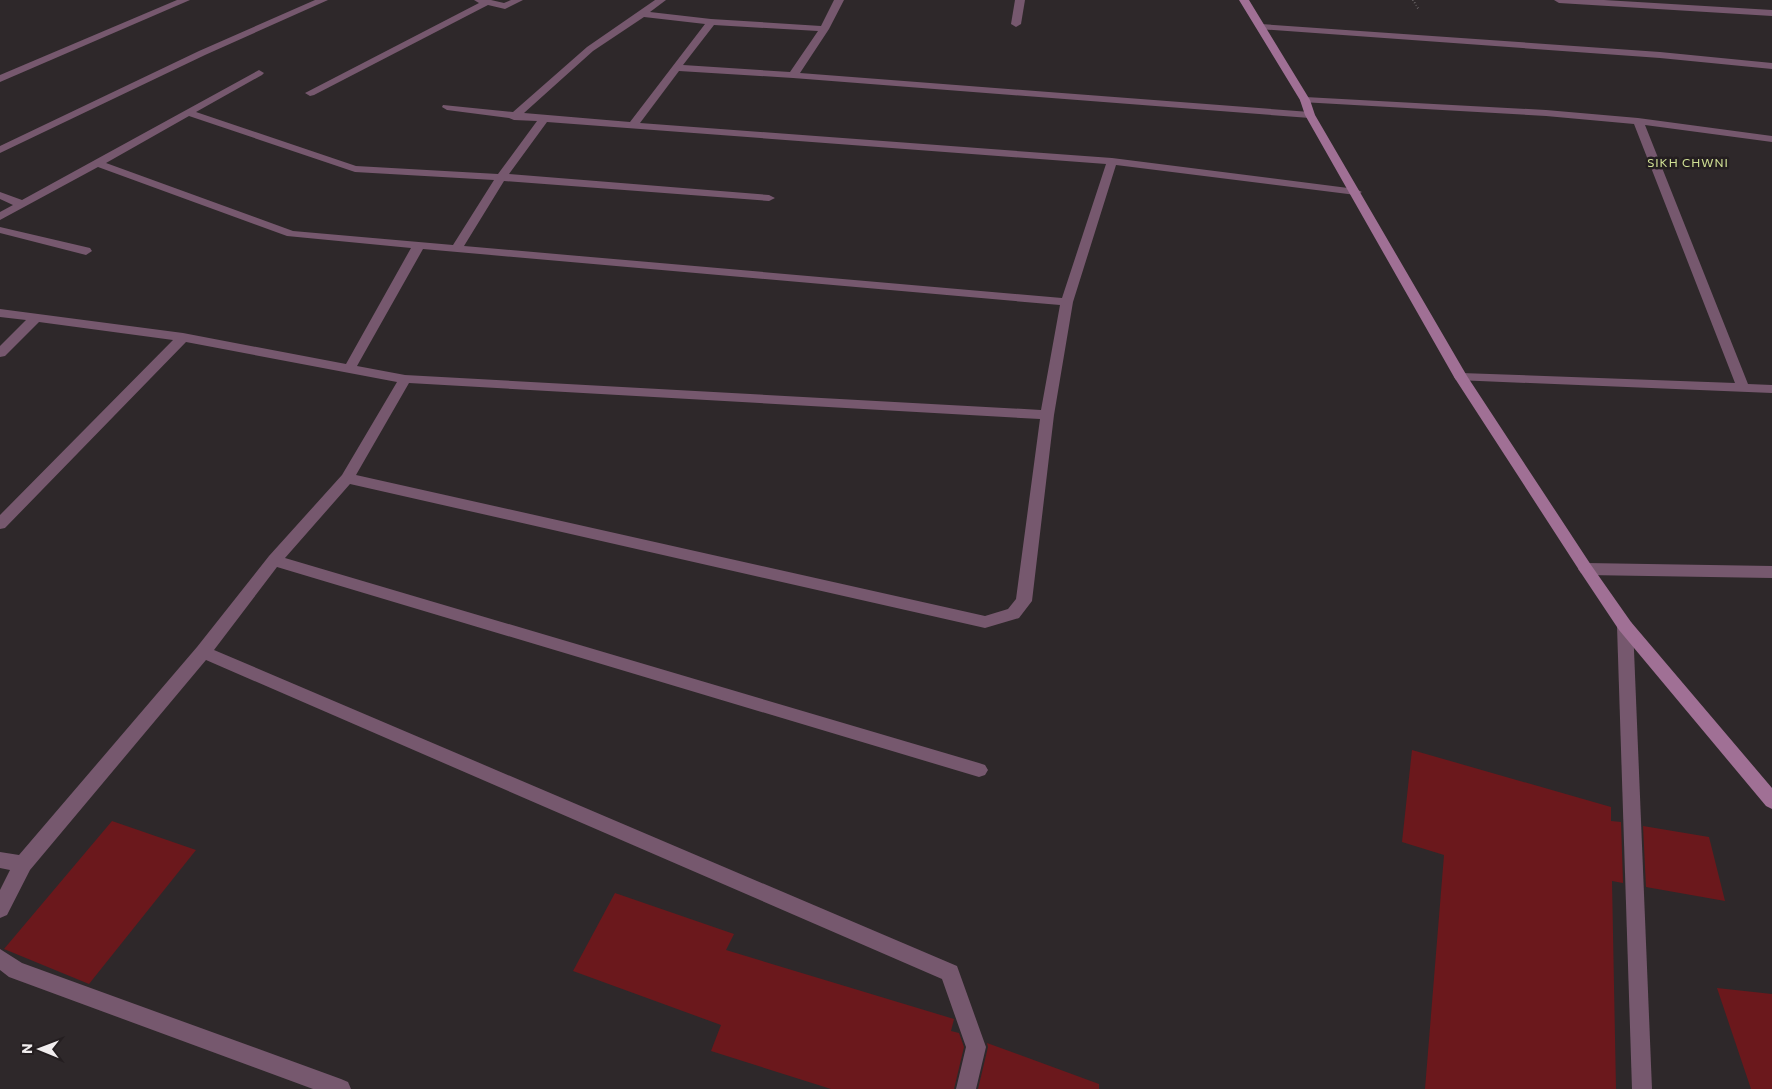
<svg xmlns="http://www.w3.org/2000/svg" width="1772" height="1089" font-family="Commissioner,sans-serif">
  <rect width="100%" height="100%" fill="#2e282a"/>
  <g fill="#6b181c">
    <polygon points="1412,750 1611,807 1611,821 1621,822 1623,883 1612,881 1616,1089 1425,1089 1444,855 1402,842"/>
    <polygon points="112,821 196,850 89,984 4,949"/>
    <polygon points="1643,826 1709,837 1725,901 1646,887"/>
    <polygon points="615,893 734,934 726,950 954,1019 951,1031 959,1033 964,1047 954,1089 831,1089 711,1051 721,1025 573,971"/>
    <polygon points="1717,988 1772,994 1772,1089 1751,1089"/>
    <polygon points="987,1043 1099,1084 1099,1089 978,1089 988,1047"/>
  </g>
  <g fill="none" stroke-linecap="round" stroke-linejoin="round">
    <polyline stroke="#928d8f" stroke-width="2" stroke-dasharray="0.5 2.5" stroke-linecap="butt" points="1413,0 1419,10"/>
    <g fill="#76586e" fill-rule="evenodd">
      <polygon points="177,0 190,0 0,82 0,75"/>
      <polygon points="315,0 328,0 205,55 0,153 0,146 199,51"/>
      <polygon points="474,0 491,0 504,3 511,0 523,0 505,9 488,5 314,95 310,96 305,93 479,3"/>
      <path d="M655,0H666L650,12L711,19L821,26L834,0H844L829,29L800,73L1310,112L1315,115L1310,118L793,78L679,71L640,123L1112,158L1356,189L1362,192L1356,195L1116,165L1073,302L1054,415L1032,601L1019,618L985,628L350,484L285,558L979,763L985,765L988,770L985,775L979,777L277,567L214,650L957,966L986,1047L976,1089H956L966,1047L942,979L206,660L30,870L7,915L0,918V890L10,870L0,868V852L19,855L197,647L269,556L342,475L397,382L186,342L5,528L0,529V515L173,340L39,322L5,356L0,357V346L26,320L0,317V309L183,333L346,364L411,248L287,236L98,167L0,220V212L13,205L0,199V192L22,200L259,70L264,73L262,75L196,112L356,166L498,174L537,121L514,120L509,118L447,110L442,107L443,105L513,112L587,47ZM644,17L705,24L630,122L524,113L593,51ZM714,25L818,31L790,72L683,65ZM189,116L355,172L494,180L453,245L293,231L106,163ZM547,122L1106,164L1062,298L464,246L504,181L769,201L775,198L769,195L509,174ZM423,249L1060,305L1041,410L405,375L357,366ZM409,383L1040,419L1016,599L1008,609L985,616L356,475Z"/>
      <polygon points="1015,0 1025,0 1021,24 1016,27 1011,24"/>
      <polygon points="1554,0 1604,0 1772,10 1772,16 1559,3"/>
      <polygon points="1261,24 1660,52 1772,63 1772,69 1660,58 1258,29 1258,25"/>
      <polygon points="1305,97 1546,110 1638,118 1772,136 1772,142 1645,125 1748,384 1772,385 1772,393 1456,380 1454,377 1461,373 1735,383 1634,124 1546,116 1301,102 1300,100"/>
      <polygon points="0,227 90,248 92,251 86,255 0,233"/>
      <polygon points="1586,563 1772,566 1772,578 1586,575 1581,573 1578,569 1581,565"/>
      <polygon points="1625,620 1631,622 1633,626 1652,1089 1632,1089 1617,626 1619,622"/>
      <polygon points="0,949 22,963 341,1079 348,1082 351,1089 313,1089 9,977 0,970"/>
    </g>
    <polygon fill="#a07095" fill-rule="evenodd" points="1239,0 1249,0 1310,100 1315,115 1467,376 1591,565 1631,622 1772,788 1772,809 1766,806 1619,630 1581,573 1454,377 1305,115 1300,100"/>
  </g>
  <g text-anchor="middle" stroke-width="5" stroke-linejoin="round" paint-order="stroke">
    <g font-size="12" letter-spacing="1" fill="#d1e195" stroke="#241e20">
      <text x="1688" y="167">SIKH CHWNI</text>
    </g>
  </g>
  <g transform="translate(40 1049) rotate(271)" stroke="#241e20" stroke-width="4" paint-order="stroke">
  <path d="M0-4L9 19L0 12L-9 19Z" fill="#f1edee"/>
  <text y="-8" font-size="14" font-weight="bold" text-anchor="middle" fill="#f1edee">N</text>
  </g>
</svg>
